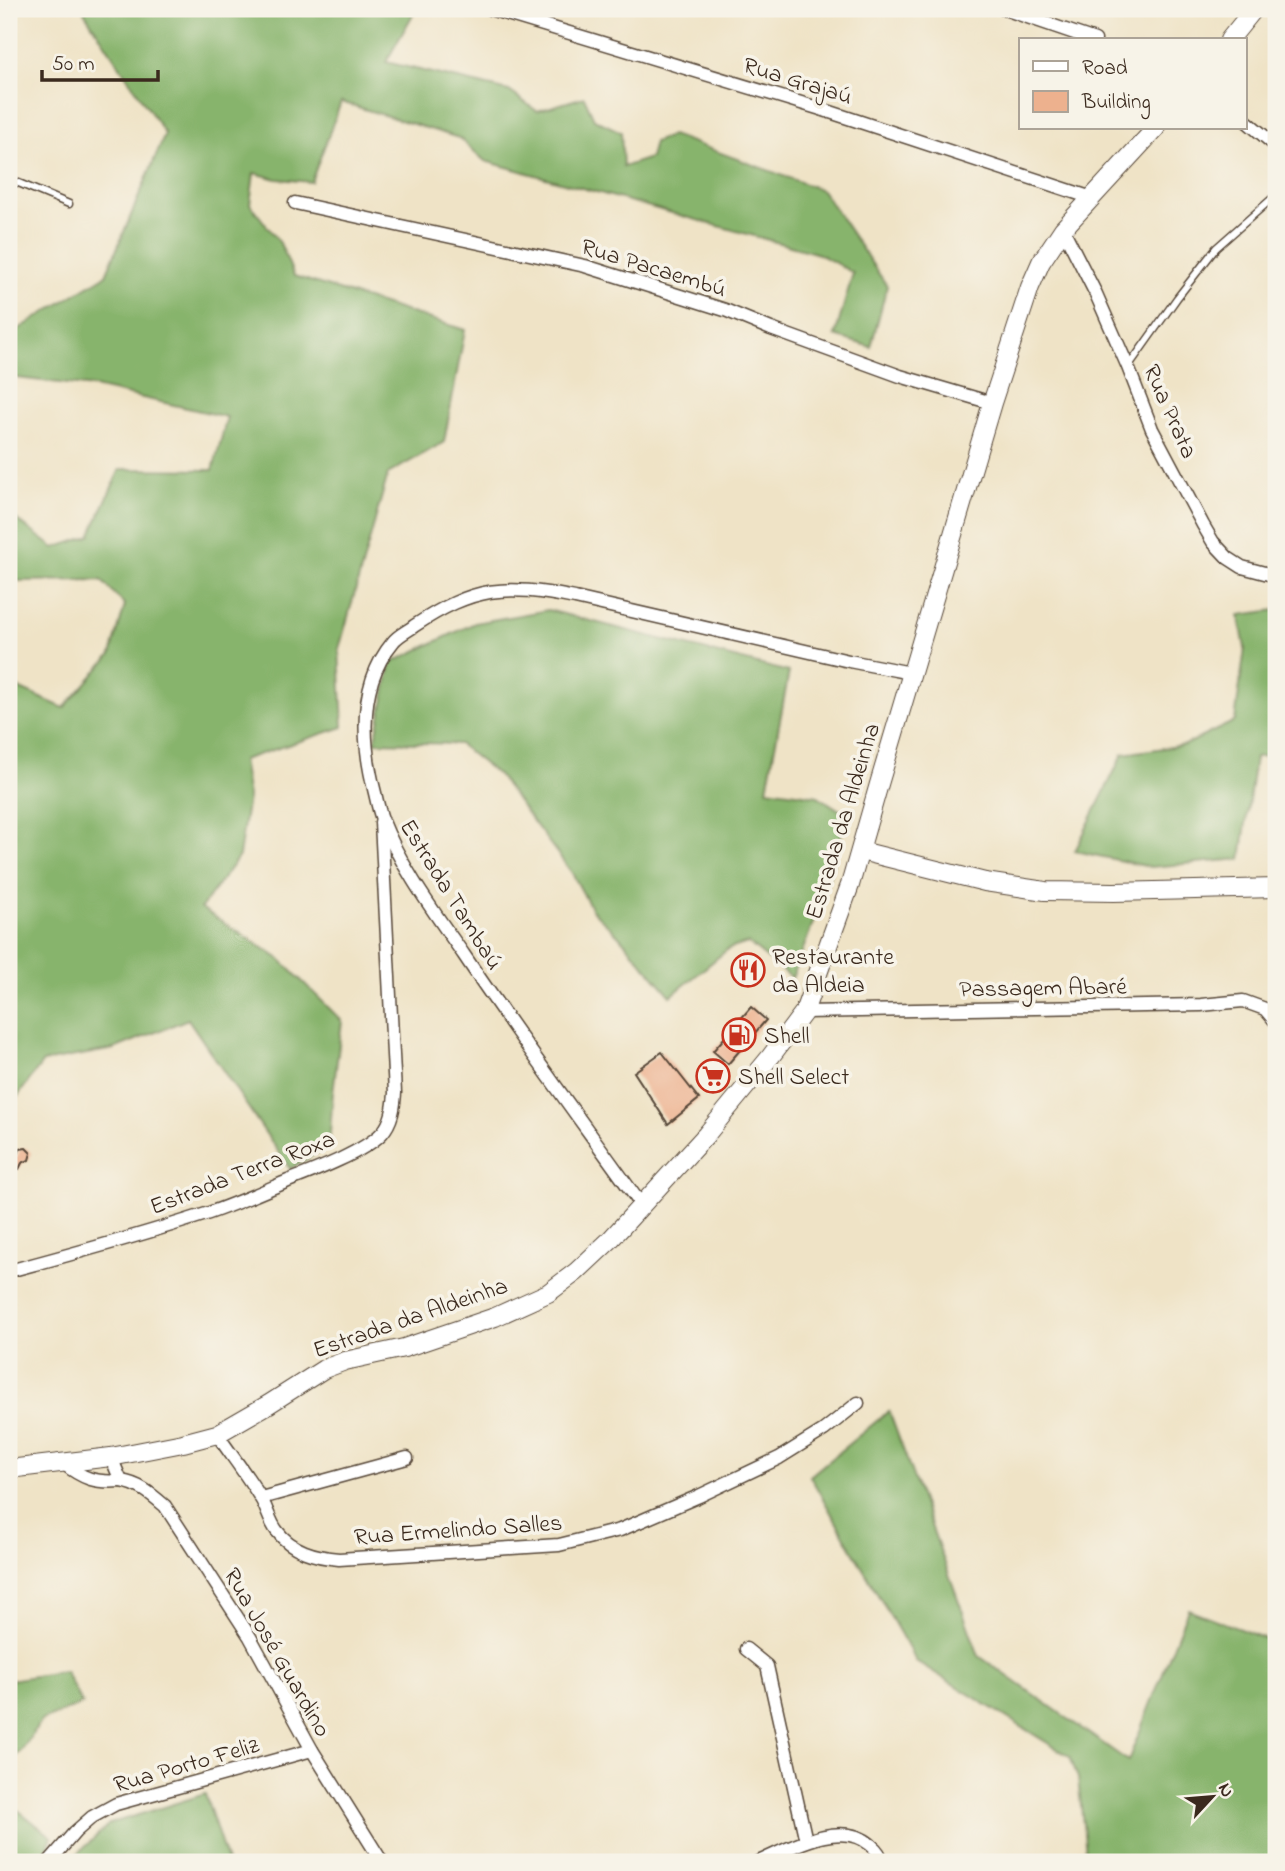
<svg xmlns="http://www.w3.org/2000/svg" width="1285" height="1871" font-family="'Indie Flower',sans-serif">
  <rect width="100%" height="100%" fill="#f7f3e8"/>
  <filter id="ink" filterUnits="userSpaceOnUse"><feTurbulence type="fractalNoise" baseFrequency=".0143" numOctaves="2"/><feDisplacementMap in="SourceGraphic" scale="14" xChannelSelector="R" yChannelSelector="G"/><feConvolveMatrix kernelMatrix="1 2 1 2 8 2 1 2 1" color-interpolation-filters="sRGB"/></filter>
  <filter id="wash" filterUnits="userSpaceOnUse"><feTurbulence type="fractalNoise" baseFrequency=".00686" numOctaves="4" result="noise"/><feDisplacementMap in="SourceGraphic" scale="28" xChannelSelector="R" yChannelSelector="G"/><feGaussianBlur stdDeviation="1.57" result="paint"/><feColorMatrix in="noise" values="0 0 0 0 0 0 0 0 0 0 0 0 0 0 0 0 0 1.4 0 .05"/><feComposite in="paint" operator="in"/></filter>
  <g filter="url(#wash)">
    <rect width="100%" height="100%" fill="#efe3c6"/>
    <g fill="#87b46c" stroke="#616f45" stroke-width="2">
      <polygon points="86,9 416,9 386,62 509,91 537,111 584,97 594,119 621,132 623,167 650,158 654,142 672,135 822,190 887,286 871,347 835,336 853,273 819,254 485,161 459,138 341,102 311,182 277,179 254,173 250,204 280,243 294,276 465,330 444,442 388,474 339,649 343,727 242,760 248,797 239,856 201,908 280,959 342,1021 333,1092 329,1146 290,1169 188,1019 114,1049 43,1062 9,1108 9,684 64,708 111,655 125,605 101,580 9,581 9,514 54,548 90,536 120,469 213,470 227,417 94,387 9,377 9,335 106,275 165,134 84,12"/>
      <polygon points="548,610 789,672 767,789 818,796 847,815 823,897 792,978 748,943 728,949 671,996 619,936 592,910 572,873 498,775 459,744 375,742 391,663 475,623"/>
      <polygon points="1276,610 1276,683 1271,707 1276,707 1276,755 1255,757 1241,859 1150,867 1075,851 1123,754 1185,745 1235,721 1245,648 1239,615"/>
      <polygon points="889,1411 979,1656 1128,1761 1188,1609 1276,1643 1276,1862 1087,1862 1078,1778 1070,1757 916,1661 810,1476"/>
      <polygon points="65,1671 82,1704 42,1720 22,1750 9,1762 9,1680"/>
      <polygon points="205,1794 227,1862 69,1862 109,1824"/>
      <polygon points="9,1803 52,1837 41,1862 9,1862"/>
    </g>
    <g id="blocks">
      <g fill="#edb18e">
        <polygon points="751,1007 766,1020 728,1064 713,1051"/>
        <polygon points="662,1052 699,1099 668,1124 634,1072"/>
        <polygon points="26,1148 31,1153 29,1160 22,1163 19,1169 9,1171 9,1158 17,1157 20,1149"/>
      </g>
    </g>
  </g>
  <g filter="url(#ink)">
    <use href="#blocks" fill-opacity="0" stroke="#564637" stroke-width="2"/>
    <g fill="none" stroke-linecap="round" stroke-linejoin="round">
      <defs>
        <g id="lane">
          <polyline points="9,179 69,204"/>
          <polyline points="1128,367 1177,298 1216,248 1276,195"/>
        </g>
        <g id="street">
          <polyline points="490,9 821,109 1092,198"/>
          <polyline points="1004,9 1095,40"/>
          <polyline points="1245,120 1276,146"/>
          <polyline points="295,203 585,266 725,310 771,329 900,376 992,403"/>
          <polyline points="1063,229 1096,294 1128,367 1152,429 1203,525 1213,542 1228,558 1242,567 1276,576"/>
          <polyline points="804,1012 1201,1005 1243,1001 1265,1009 1276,1022"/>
          <path d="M642,1206C582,1122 521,1040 464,955C434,912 401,868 382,819C379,811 377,802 375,793C362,743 358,684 393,642C398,635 408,631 414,626C475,586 504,584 575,598L849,661L911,673"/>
          <path d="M9,1271C76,1253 143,1235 209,1213C235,1204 262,1192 288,1181C314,1171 364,1152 382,1133C392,1122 394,1107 395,1093L381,822"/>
          <path d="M217,1434C231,1455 247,1475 260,1497C267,1507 269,1521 277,1531C292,1551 315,1557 339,1559L559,1545L620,1530L699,1496L779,1458L824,1430L858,1403"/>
          <path d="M63,1463C83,1479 95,1483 121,1481L111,1457"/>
          <path d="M121,1481C140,1484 151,1494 165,1506L250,1637L312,1750L382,1862"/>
          <polyline points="261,1498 407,1458"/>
          <polyline points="746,1649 767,1666 806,1841"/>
          <polyline points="49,1862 75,1832 92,1817 116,1804 312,1750"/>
          <path d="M758,1862C789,1849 840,1818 871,1845C876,1849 881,1855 882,1862"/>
        </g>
        <g id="secondary">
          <polyline points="1229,40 1254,9"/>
          <polyline points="861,851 985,882 1045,891 1114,892 1276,888"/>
          <polyline points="9,1469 111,1457 183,1443 217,1434 269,1404 324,1369 345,1361 404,1348 495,1317 548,1293 576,1272 609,1241 706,1135 771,1056 804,1012 850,885 879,784 992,403 1030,287 1041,262 1063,229 1156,128"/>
        </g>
      </defs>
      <use href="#lane" stroke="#564637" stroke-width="9"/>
      <use href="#street" stroke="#564637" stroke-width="15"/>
      <use href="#secondary" stroke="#564637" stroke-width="20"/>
      <use href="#lane" stroke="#fff" stroke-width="6"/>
      <use href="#street" stroke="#fff" stroke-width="12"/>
      <use href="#secondary" stroke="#fff" stroke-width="18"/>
    </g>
  </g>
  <defs>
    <symbol id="restaurant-ring" viewBox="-11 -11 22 22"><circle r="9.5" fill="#f7f3e8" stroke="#c8321e" stroke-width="1.5"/><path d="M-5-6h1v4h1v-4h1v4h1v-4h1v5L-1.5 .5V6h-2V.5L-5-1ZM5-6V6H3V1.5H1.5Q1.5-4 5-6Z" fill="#c8321e"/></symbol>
    <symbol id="fuel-ring" viewBox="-11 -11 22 22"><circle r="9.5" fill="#f7f3e8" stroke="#c8321e" stroke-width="1.5"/><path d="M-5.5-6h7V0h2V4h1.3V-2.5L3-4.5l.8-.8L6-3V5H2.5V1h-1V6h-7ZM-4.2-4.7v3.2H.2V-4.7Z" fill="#c8321e"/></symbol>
    <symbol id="supermarket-ring" viewBox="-11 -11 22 22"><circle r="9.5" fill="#f7f3e8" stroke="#c8321e" stroke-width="1.5"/><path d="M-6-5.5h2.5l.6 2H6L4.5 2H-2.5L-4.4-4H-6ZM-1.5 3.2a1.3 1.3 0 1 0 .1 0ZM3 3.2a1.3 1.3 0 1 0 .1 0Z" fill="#c8321e"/></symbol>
  </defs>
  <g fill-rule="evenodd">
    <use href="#restaurant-ring" x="729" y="951" width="38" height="38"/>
    <use href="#fuel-ring" x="720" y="1016" width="38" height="38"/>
    <use href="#supermarket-ring" x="694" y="1057" width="38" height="38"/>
  </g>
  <g text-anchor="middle" stroke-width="7" stroke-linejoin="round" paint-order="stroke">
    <g font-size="24" fill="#3b2a1e" stroke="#f7f3e8">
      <text transform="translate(798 80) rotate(17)" y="8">Rua Grajaú</text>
      <text transform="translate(654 267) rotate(17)" y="8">Rua Pacaembú</text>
      <text transform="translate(1171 411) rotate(66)" y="8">Rua Prata</text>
      <text transform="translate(842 821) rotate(-73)" y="8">Estrada da Aldeinha</text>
      <text transform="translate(452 894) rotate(58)" y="8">Estrada Tambaú</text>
      <text transform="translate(1043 987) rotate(-1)" y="8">Passagem Abaré</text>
      <text transform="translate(242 1172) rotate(-21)" y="8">Estrada Terra Roxa</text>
      <text transform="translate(410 1317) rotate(-19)" y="8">Estrada da Aldeinha</text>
      <text transform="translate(458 1529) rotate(-4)" y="8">Rua Ermelindo Salles</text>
      <text transform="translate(278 1652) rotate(60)" y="8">Rua José Guardino</text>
      <text transform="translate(186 1764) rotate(-16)" y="8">Rua Porto Feliz</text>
    </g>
    <g font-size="24" fill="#3b2a1e" stroke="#f7f3e8" text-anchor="start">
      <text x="772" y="964">Restaurante<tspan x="772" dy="28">da Aldeia</tspan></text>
      <text x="764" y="1043">Shell</text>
      <text x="738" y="1084">Shell Select</text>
    </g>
  </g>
  <rect width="1285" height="1871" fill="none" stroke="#f7f3e8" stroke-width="35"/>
  <rect x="1019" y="38" width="228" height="91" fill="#f7f3e8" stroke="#aca397" stroke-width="2"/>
  <rect x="1033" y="61" width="35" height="10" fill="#ffffff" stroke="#aca397" stroke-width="2"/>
  <text x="1082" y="74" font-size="21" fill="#3b2a1e">Road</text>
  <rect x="1033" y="91" width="35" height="21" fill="#edb18e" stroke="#aca397" stroke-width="2"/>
  <text x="1082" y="108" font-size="21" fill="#3b2a1e">Building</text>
  <g transform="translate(1212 1797) rotate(64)" stroke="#f7f3e8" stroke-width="5" paint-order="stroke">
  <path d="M0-5L12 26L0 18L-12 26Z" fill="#3b2a1e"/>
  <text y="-10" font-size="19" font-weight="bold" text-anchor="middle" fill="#3b2a1e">N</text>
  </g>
  <path d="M42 70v10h116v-10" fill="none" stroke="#3b2a1e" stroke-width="3.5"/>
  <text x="52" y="70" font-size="21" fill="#3b2a1e" stroke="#f7f3e8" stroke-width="5" paint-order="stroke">50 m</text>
</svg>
